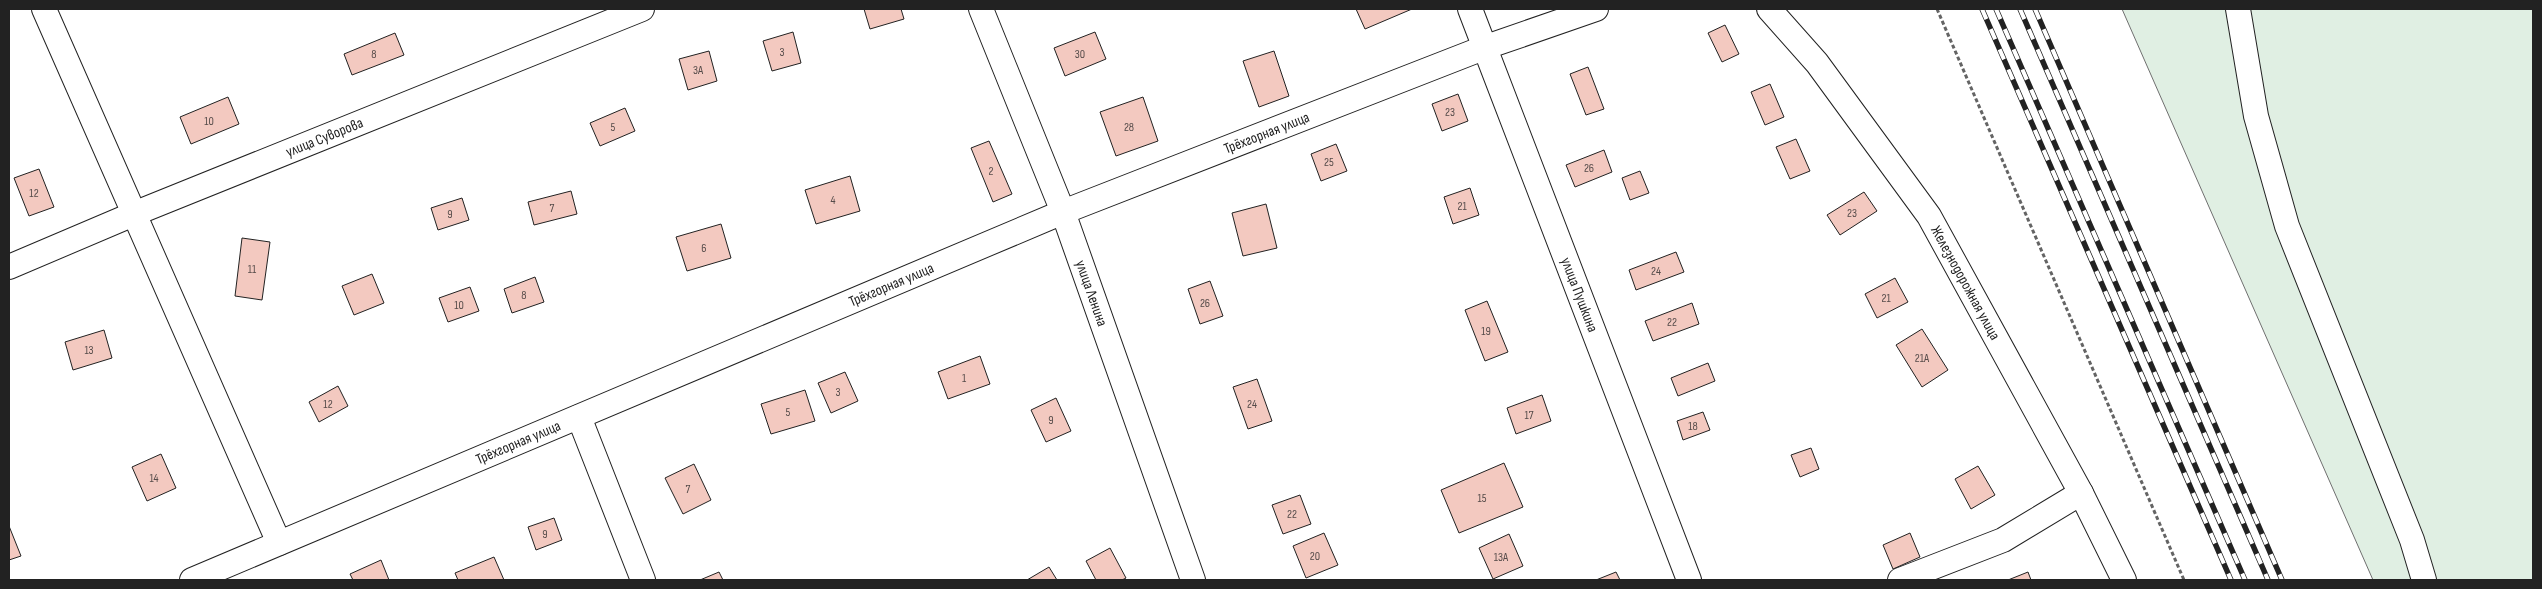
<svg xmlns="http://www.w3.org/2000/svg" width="2542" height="589" font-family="'Sofia Sans Condensed',sans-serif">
  <rect width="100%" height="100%" fill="#fff"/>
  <polygon fill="#e0efe3" stroke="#6f6f6f" points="2122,9 2533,9 2533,580 2373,580"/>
  <g fill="#f3c9c0" stroke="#222">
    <polygon points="864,9 901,9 904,19 870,29"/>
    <polygon points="1356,9 1412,9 1365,29"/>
    <polygon points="1725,25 1739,54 1722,62 1708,33"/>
    <polygon points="793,32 801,63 772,71 763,41"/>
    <polygon points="1095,32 1106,59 1065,76 1054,48"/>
    <polygon points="395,33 404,55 352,75 344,54"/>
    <polygon points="709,51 717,81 688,90 679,59"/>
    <polygon points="1274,51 1289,96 1259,107 1243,61"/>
    <polygon points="1588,67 1604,109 1586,115 1570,74"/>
    <polygon points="1770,84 1784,117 1765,125 1751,92"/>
    <polygon points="1458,94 1468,121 1442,131 1432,104"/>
    <polygon points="228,97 239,124 191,144 180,117"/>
    <polygon points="1143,97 1158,141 1116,156 1100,112"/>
    <polygon points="625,108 635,131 600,146 590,123"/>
    <polygon points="1796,139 1810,171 1790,179 1776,147"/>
    <polygon points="989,141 1012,194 993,202 971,148"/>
    <polygon points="1336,144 1347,171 1321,181 1311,154"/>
    <polygon points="1604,150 1612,172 1575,187 1566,165"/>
    <polygon points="39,169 54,207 29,216 14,178"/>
    <polygon points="1640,171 1649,193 1630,200 1622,178"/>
    <polygon points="850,176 860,211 816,224 805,190"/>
    <polygon points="1470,188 1479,215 1453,224 1444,197"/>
    <polygon points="571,191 577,214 534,225 528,202"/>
    <polygon points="1864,192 1877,211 1840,235 1827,215"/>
    <polygon points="462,198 469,220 438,230 431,208"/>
    <polygon points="1266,204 1277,248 1243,256 1232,213"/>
    <polygon points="721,224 731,258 687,271 676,237"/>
    <polygon points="242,238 270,242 262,300 235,296"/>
    <polygon points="1676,252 1684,272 1636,290 1629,270"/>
    <polygon points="372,274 384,303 354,315 342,286"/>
    <polygon points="535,277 544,302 512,313 504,289"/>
    <polygon points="1895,278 1908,302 1877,318 1865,294"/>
    <polygon points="1210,281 1223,316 1200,324 1188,289"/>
    <polygon points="470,287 479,311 448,322 439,298"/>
    <polygon points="1487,301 1508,352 1485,361 1465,310"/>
    <polygon points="1692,303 1699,324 1653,341 1645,321"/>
    <polygon points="1922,329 1948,370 1922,387 1896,345"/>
    <polygon points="104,330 112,358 73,370 65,342"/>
    <polygon points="980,356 990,384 948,399 938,372"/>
    <polygon points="1708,363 1715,381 1678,396 1671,378"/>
    <polygon points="845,372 858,401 831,413 818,383"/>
    <polygon points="1257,379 1272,421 1248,429 1233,387"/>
    <polygon points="338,386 348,406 319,422 309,402"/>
    <polygon points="805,390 815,421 771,434 761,404"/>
    <polygon points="1542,395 1551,421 1516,434 1507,408"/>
    <polygon points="1056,398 1071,431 1046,442 1031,410"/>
    <polygon points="1703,412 1710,430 1683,440 1677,421"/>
    <polygon points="1811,448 1819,469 1800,477 1791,455"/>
    <polygon points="161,454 176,488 147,501 132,467"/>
    <polygon points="1504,463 1523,507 1459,533 1441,490"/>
    <polygon points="694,464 711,500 683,514 665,478"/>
    <polygon points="1978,466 1995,495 1971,509 1955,479"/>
    <polygon points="1300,495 1311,524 1283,534 1272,505"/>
    <polygon points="554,518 562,540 536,550 528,527"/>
    <polygon points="9,526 21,556 9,560"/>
    <polygon points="1324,533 1338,565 1306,578 1293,546"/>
    <polygon points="1910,533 1920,557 1893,569 1883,545"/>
    <polygon points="1509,534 1523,566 1493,579 1479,548"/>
    <polygon points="1110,548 1126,578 1122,580 1096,580 1086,561"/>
    <polygon points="494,557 504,580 458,580 455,573"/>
    <polygon points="381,560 389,580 353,580 350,574"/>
    <polygon points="1049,567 1057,580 1027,580"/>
    <polygon points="719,572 723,580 700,580"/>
    <polygon points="1616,572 1620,580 1596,580"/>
    <polygon points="2028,572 2031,580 2008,580"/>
  </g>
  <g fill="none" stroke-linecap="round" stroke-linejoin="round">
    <defs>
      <g id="minor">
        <polyline points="44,9 279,543"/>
        <path id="s1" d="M981,9L1063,212L1193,580"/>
        <path id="s2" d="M1470,9L1689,580"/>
        <path id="s3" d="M1769,9L1817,63L1929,216L2081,493L2124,580"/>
        <polyline points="2238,9 2256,116 2287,226 2412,540 2424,580"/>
        <path id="s4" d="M9,267L136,213L642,9"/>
        <polyline points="579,417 643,580"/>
        <path id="s5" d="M192,580L1063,212L1486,47L1596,9"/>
        <polyline points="1900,580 2003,540 2081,493"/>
      </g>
    </defs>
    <use href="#minor" stroke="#222" stroke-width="26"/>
    <polyline stroke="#646464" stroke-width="3" stroke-dasharray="4 2.5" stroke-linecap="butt" points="1937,9 2184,580"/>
    <use href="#minor" stroke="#fff" stroke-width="24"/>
    <defs>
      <g id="rail">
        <polyline points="1982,9 2231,580"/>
        <polyline points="1996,9 2245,580"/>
        <polyline points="2020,9 2268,580"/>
        <polyline points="2035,9 2282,580"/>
      </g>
    </defs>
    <use href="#rail" stroke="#222" stroke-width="5.5"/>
    <use href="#rail" stroke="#fff" stroke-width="4" stroke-dasharray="11" stroke-linecap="butt"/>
  </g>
  <g text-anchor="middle" stroke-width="4" stroke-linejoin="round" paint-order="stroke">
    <g font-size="12" fill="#564c4a">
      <text x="782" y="56">3</text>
      <text x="374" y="58">8</text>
      <text x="1080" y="58">30</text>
      <text x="698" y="74">3А</text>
      <text x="1450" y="116">23</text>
      <text x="209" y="125">10</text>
      <text x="613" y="131">5</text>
      <text x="1129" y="131">28</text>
      <text x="1329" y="166">25</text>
      <text x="1589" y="172">26</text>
      <text x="991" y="175">2</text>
      <text x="34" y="197">12</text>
      <text x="833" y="204">4</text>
      <text x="1462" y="210">21</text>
      <text x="552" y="212">7</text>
      <text x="1852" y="217">23</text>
      <text x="450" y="218">9</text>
      <text x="704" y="252">6</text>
      <text x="252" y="273">11</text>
      <text x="1656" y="275">24</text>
      <text x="524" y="299">8</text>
      <text x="1886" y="302">21</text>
      <text x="1205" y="307">26</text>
      <text x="459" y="309">10</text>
      <text x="1672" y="326">22</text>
      <text x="1486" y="335">19</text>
      <text x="89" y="354">13</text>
      <text x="1922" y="362">21А</text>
      <text x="964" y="382">1</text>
      <text x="838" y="396">3</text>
      <text x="328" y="408">12</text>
      <text x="1252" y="408">24</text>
      <text x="788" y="416">5</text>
      <text x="1529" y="419">17</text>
      <text x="1051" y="424">9</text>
      <text x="1693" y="430">18</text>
      <text x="154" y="482">14</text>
      <text x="688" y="493">7</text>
      <text x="1482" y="502">15</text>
      <text x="1292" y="518">22</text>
      <text x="545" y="538">9</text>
      <text x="1315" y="560">20</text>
      <text x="1501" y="561">13А</text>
    </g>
    <g font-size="15" fill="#222" stroke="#fff">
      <text dy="5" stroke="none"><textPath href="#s5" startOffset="1164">Трёхгорная улица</textPath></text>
      <text dy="5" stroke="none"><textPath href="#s4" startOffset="341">улица Суворова</textPath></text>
      <text dy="5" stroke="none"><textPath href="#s3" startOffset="338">Железнодорожная улица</textPath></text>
      <text dy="5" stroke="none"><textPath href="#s5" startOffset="759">Трёхгорная улица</textPath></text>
      <text dy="5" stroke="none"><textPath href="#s1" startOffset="305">улица Ленина</textPath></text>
      <text dy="5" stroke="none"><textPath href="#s2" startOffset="306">улица Пушкина</textPath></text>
      <text dy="5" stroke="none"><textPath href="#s5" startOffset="354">Трёхгорная улица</textPath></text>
    </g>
  </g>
  <rect width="2542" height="589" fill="none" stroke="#222222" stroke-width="20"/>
</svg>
